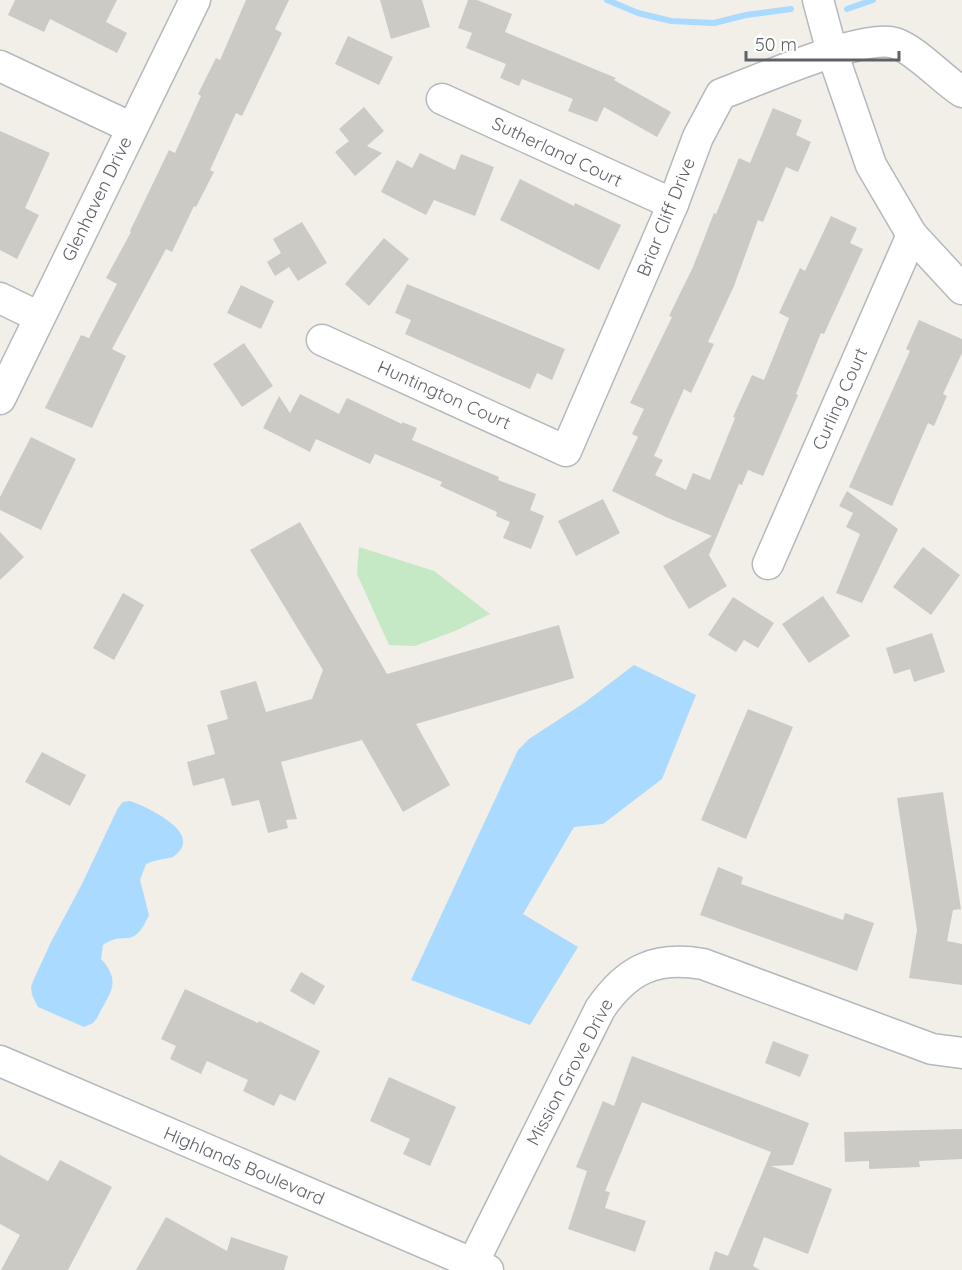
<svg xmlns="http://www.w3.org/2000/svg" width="962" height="1270" font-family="Quicksand,sans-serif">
  <rect width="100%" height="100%" fill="#f1efe8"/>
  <polygon fill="#c5e8c5" points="359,547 434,571 490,614 455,631 415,646 389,645 357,574"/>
  <g fill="#aadaff">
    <polygon points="634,665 696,695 662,779 603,824 574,827 523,914 578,947 530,1025 411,980 518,750 529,739 584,703"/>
    <path d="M130,801C143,805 185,825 183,842C183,849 178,853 173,857L154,861L146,864L140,880L149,915C132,952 126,929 103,945L101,959C123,983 109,993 97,1018L93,1023L84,1027L38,1007L32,995L31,987L34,979L51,942L81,886L118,808L123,802Z"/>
  </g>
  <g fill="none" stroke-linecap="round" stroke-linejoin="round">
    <g stroke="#aadaff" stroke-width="6">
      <polyline points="607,0 638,13 671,21 714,23 746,15 791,9"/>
      <polyline points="847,9 873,0"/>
    </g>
  </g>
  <g fill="#cccac5">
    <polygon points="15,0 117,0 106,22 127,33 117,53 50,19 44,32 8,15"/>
    <polygon points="246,0 289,0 275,29 282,33 242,116 236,113 210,170 214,172 196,207 194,206 172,252 166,249 112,349 126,356 92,428 45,408 81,335 89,338 117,284 106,278 131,232 130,231 169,150 175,153 201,96 198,94 216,58 220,60"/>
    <polygon points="380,0 422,0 430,27 391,39"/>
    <polygon points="468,0 477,0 512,14 505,32 616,78 614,80 671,112 657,137 604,107 597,122 568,111 573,99 522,79 519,86 500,78 506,64 466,48 472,33 458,28"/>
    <polygon points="348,36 393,57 379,85 335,64"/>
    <polygon points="364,107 384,131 367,146 382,153 355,176 335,152 349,141 339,129"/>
    <polygon points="773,108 802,120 796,135 811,142 798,172 786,167 763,222 758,220 734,286 708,342 714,344 691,393 684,389 654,456 663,460 655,475 686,490 693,473 710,480 735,418 733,417 752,375 764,380 789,318 779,313 800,268 805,271 831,216 857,228 850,243 863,249 824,334 821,333 796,394 798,395 763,476 748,470 742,485 739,484 709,555 727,586 689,609 663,566 712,536 668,518 612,491 638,437 632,434 644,409 630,403 672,317 669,316 693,267 714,213 716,214 739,158 750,163"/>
    <polygon points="0,131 50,153 25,208 39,215 17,259 0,250"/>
    <polygon points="420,153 455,170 461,154 494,167 475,216 434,200 426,215 381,192 397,160 412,168"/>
    <polygon points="520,179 574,206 575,203 621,225 599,270 500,220"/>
    <polygon points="302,222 327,263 298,281 289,267 275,276 267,262 281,253 273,239"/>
    <polygon points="384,238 409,259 369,306 345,284"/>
    <polygon points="407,284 565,349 552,380 537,373 530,389 405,334 411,320 395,313"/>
    <polygon points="241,285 274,301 261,329 227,313"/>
    <polygon points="919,320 962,339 962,353 943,394 947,396 934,426 928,423 892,506 849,487 910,351 906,349"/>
    <polygon points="244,343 273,386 242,407 213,364"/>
    <polygon points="300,394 339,414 347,398 402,424 402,422 417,428 412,440 499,477 498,480 536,494 530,510 544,516 531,549 503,538 510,522 496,516 497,512 440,486 442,482 375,454 370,464 316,439 310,452 263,428 279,396 290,413"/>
    <polygon points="31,437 76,459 41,530 0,510 0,497"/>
    <polygon points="847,491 898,529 862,603 836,593 860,534 846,527 853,513 839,506"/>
    <polygon points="603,499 620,533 576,556 558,521"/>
    <polygon points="300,522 387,674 559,625 574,678 416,724 450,785 403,812 362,740 281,762 297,819 286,820 288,828 268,833 259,800 232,806 224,778 193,786 187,762 215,754 207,725 228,719 220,691 256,681 266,712 312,699 323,670 250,550"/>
    <polygon points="0,532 24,557 0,580"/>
    <polygon points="923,547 960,575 931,615 893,587"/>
    <polygon points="123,593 144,605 114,660 93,648"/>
    <polygon points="823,596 850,636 809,663 782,624"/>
    <polygon points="733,597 774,623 758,648 744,640 736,652 708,635"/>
    <polygon points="932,633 945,672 914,682 910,669 894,674 886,648"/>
    <polygon points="748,709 793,727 746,839 701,820"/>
    <polygon points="42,752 86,775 70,806 25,782"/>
    <polygon points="943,792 961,909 953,910 947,941 962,944 962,985 909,978 917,930 897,798"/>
    <polygon points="718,867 743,877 741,884 843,920 845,913 874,923 857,971 700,915"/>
    <polygon points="301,972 325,986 314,1005 290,991"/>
    <polygon points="185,989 258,1023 259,1021 320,1051 295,1101 280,1094 274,1106 243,1091 248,1080 207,1061 201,1074 170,1059 176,1046 161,1039"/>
    <polygon points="773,1041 809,1055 800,1077 765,1063"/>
    <polygon points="632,1056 809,1123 793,1165 771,1166 832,1189 808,1254 764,1237 753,1266 760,1270 709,1270 715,1251 728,1256 771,1152 642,1102 605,1191 610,1192 605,1208 646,1221 635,1252 568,1229 587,1171 576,1167 603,1101 614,1106"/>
    <polygon points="389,1077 456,1107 430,1166 403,1154 410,1139 370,1121"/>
    <polygon points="962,1129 962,1159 919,1161 920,1167 869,1169 869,1161 845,1162 844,1132"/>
    <polygon points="0,1155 48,1181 60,1160 112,1187 68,1270 1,1270 20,1235 0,1224"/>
    <polygon points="166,1217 227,1251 231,1237 288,1256 284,1270 136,1270"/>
  </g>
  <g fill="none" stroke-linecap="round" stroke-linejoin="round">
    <defs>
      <g id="minor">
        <polyline points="818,0 832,52 871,165 912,235 962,289"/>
        <polyline points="0,66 132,128"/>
        <polyline points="442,99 673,204"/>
        <polyline points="0,298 39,317"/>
        <path d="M322,340L566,451L673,204L698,137L721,94C757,81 863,33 895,43C916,50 942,79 962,92"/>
        <polyline points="0,399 195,0"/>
        <polyline points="768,564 912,235"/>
        <polyline points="0,1061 488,1270"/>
        <path d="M467,1270L473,1263L600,1009C627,969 656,956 703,964L932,1049L962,1053"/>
      </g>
    </defs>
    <use href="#minor" stroke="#b5b8bc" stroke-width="33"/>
    <use href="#minor" stroke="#fff" stroke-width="30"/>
  </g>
  <g text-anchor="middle" stroke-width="6" stroke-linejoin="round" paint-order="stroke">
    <g font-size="18" fill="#5f6368" stroke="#fff">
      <text transform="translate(557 152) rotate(25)" y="6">Sutherland Court</text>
      <text transform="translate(97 199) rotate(-64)" y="6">Glenhaven Drive</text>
      <text transform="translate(666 217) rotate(-68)" y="6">Briar Cliff Drive</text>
      <text transform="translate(444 395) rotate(24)" y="6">Huntington Court</text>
      <text transform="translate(840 399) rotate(-66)" y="6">Curling Court</text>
      <text transform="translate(570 1072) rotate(-62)" y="6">Mission Grove Drive</text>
      <text transform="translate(244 1166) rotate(23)" y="6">Highlands Boulevard</text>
    </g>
  </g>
  <path d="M746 51v9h153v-9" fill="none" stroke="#5f6368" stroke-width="3"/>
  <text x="755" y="51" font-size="18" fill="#5f6368" stroke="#ffffff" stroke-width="4.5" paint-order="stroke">50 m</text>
</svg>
